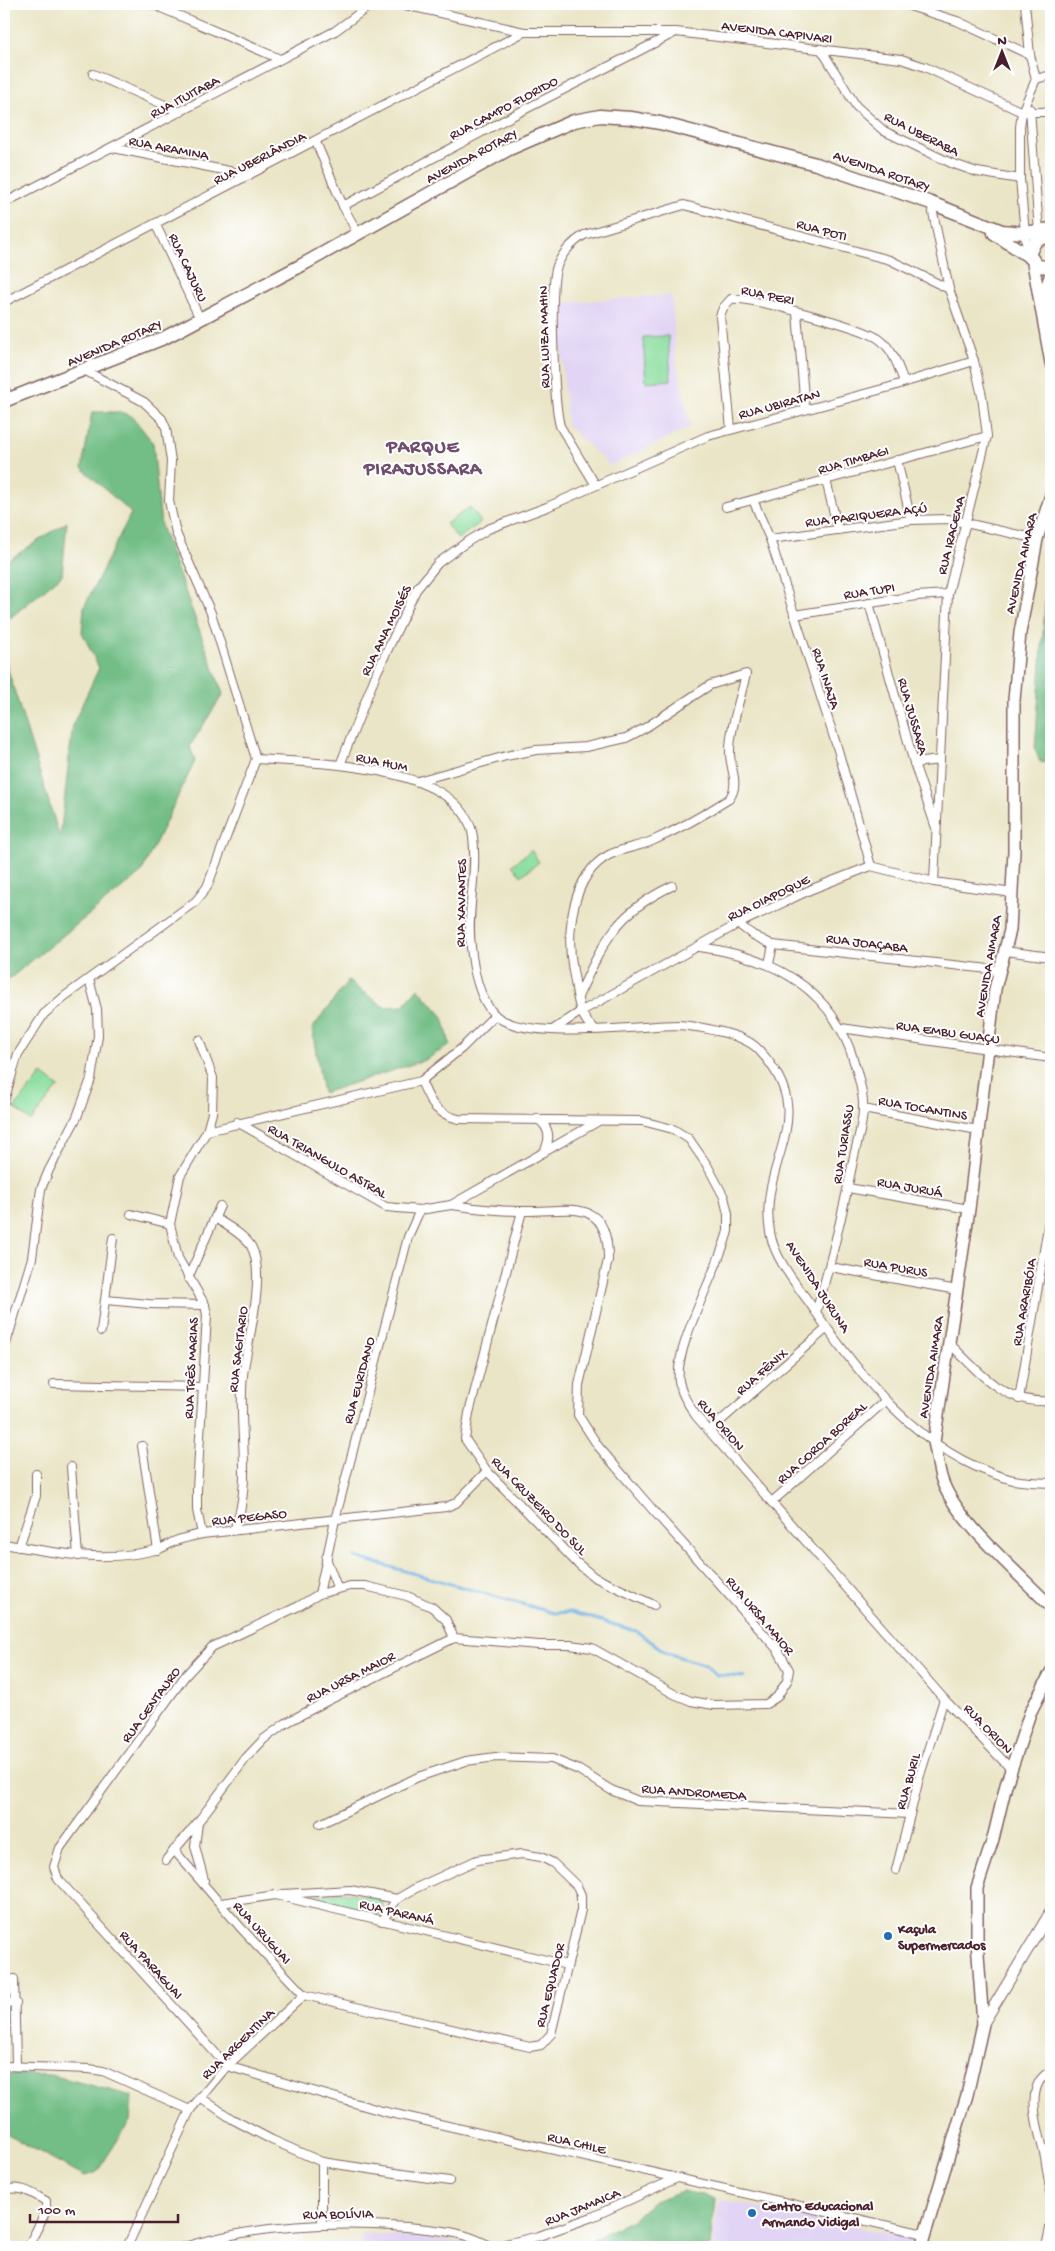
<svg xmlns="http://www.w3.org/2000/svg" width="1055" height="2251" font-family="'Gochi Hand',sans-serif">
  <rect width="100%" height="100%" fill="#fff"/>
  <filter id="ink" filterUnits="userSpaceOnUse"><feTurbulence type="fractalNoise" baseFrequency=".02" numOctaves="2"/><feDisplacementMap in="SourceGraphic" scale="10" xChannelSelector="R" yChannelSelector="G"/><feConvolveMatrix kernelMatrix="1 2 1 2 8 2 1 2 1" color-interpolation-filters="sRGB"/></filter>
  <filter id="wash" filterUnits="userSpaceOnUse"><feTurbulence type="fractalNoise" baseFrequency=".0096" numOctaves="4" result="noise"/><feDisplacementMap in="SourceGraphic" scale="20" xChannelSelector="R" yChannelSelector="G"/><feGaussianBlur stdDeviation="1.12" result="paint"/><feColorMatrix in="noise" values="0 0 0 0 0 0 0 0 0 0 0 0 0 0 0 0 0 1.4 0 .05"/><feComposite in="paint" operator="in"/></filter>
  <g filter="url(#wash)">
    <rect width="100%" height="100%" fill="#eae5c6"/>
    <g fill="#e1d4f4">
      <polygon points="672,295 676,360 690,427 610,466 567,425 558,303"/>
      <polygon points="719,2199 855,2227 917,2238 914,2247 712,2247"/>
      <polygon points="362,2233 473,2243 477,2247 321,2247 321,2243 361,2243"/>
    </g>
    <g fill="#8ddfa0" stroke="#6c7f66">
      <polygon points="668,336 671,380 646,382 643,337"/>
      <polygon points="470,507 481,522 458,539 446,524"/>
      <polygon points="531,850 539,862 521,876 512,865"/>
      <polygon points="42,1074 59,1087 31,1121 14,1108"/>
      <polygon points="342,1892 383,1899 382,1914 368,1916 302,1899 303,1897"/>
    </g>
    <g fill="#72be86" stroke="#5e6e58">
      <polygon points="92,412 120,412 132,416 153,443 161,526 223,694 190,746 195,761 141,873 4,983 4,657 60,838 73,724 99,668 82,632 84,607 131,513 82,468"/>
      <polygon points="67,522 62,575 4,623 4,563"/>
      <polygon points="1051,573 1051,763 1040,762 1035,749 1045,604"/>
      <polygon points="348,981 384,1007 403,1006 418,988 443,1017 450,1045 425,1060 323,1093 312,1029"/>
      <polygon points="4,2074 51,2075 132,2096 130,2121 97,2172 85,2176 4,2133"/>
      <polygon points="682,2191 715,2198 710,2247 587,2247 594,2239 633,2219 654,2201"/>
    </g>
    <g fill="none" stroke-linecap="round" stroke-linejoin="round">
      <polyline stroke="#6ab0e1" stroke-width="3" points="355,1557 554,1613 571,1612 636,1631 667,1653 705,1665 717,1675 744,1677"/>
    </g>
  </g>
  <g filter="url(#ink)">
    <g fill="none" stroke-linecap="round" stroke-linejoin="round">
      <defs>
        <g id="minor">
          <polyline points="152,4 280,59"/>
          <polyline points="401,4 524,32 676,32 901,59 925,67 1022,112 1051,112"/>
          <polyline points="903,4 957,21 1030,55"/>
          <polyline points="1025,4 1030,55 1036,79 1022,112 1020,127 1020,179 1026,244 1030,252"/>
          <polyline points="821,49 856,106 884,131 951,163 977,172 1020,179"/>
          <polyline points="93,74 181,112"/>
          <polyline points="1036,79 1051,75"/>
          <polyline points="1030,109 1039,232"/>
          <polyline points="316,142 343,206 358,234"/>
          <polyline points="113,148 249,175"/>
          <polyline points="4,203 335,31 372,4"/>
          <polyline points="931,203 949,289 974,361 982,396 987,436 948,594 934,882"/>
          <polyline points="343,206 514,115 674,33"/>
          <polyline points="156,225 200,319"/>
          <polyline points="4,302 524,32"/>
          <polyline points="797,313 805,409"/>
          <polyline points="4,387 9,399"/>
          <path d="M731,429L720,316L723,308L731,299C751,297 862,327 879,339C893,349 898,366 904,382"/>
          <polyline points="897,460 911,520"/>
          <polyline points="826,480 838,530"/>
          <path d="M595,484L560,426C554,403 549,287 557,266C562,253 573,242 584,235L684,205L890,260L949,289"/>
          <polyline points="753,500 770,539 838,750 871,866"/>
          <polyline points="726,507 987,436"/>
          <polyline points="770,539 911,520 948,519 1037,539"/>
          <polyline points="869,603 914,763 936,828"/>
          <polyline points="794,615 916,596 948,594"/>
          <path d="M256,759C312,763 463,763 473,837C478,874 466,911 471,947C473,968 479,999 494,1014C522,1043 638,1025 679,1025C692,1026 705,1028 717,1031C731,1034 748,1039 758,1049C824,1118 757,1160 770,1232C774,1258 796,1284 811,1305C859,1376 920,1453 1006,1478C1021,1483 1036,1482 1051,1483"/>
          <polyline points="914,763 940,760"/>
          <polyline points="340,765 377,672 416,590 438,563 464,544 488,529 547,507 708,436 890,387 974,361"/>
          <path d="M418,781L506,756L536,750L586,747L626,738L645,728L710,685L746,674C741,697 730,727 730,751C729,768 741,783 729,799C704,815 679,829 652,841C638,847 622,848 609,855C571,875 566,934 573,971C578,993 576,1016 595,1029"/>
          <polyline points="738,924 753,935 773,945 998,970"/>
          <path d="M700,947C773,957 834,988 855,1065C859,1078 864,1095 863,1109C863,1126 856,1145 853,1161C843,1212 831,1263 816,1312"/>
          <polyline points="1005,951 1051,957"/>
          <polyline points="769,964 773,945"/>
          <path d="M578,997C603,943 615,913 672,886"/>
          <polyline points="841,1028 1051,1058"/>
          <polyline points="554,1029 580,1012 738,924 812,889 871,866 934,882 1013,893"/>
          <polyline points="199,1040 213,1078 212,1113 207,1131 180,1176 170,1224 178,1258 205,1305 207,1315 197,1489 197,1510 202,1534"/>
          <path d="M421,1081C431,1103 433,1112 458,1119L642,1121L673,1129L689,1139L707,1165L724,1197L728,1214V1231C718,1271 674,1345 679,1381C681,1394 689,1405 696,1416L944,1699L1011,1769"/>
          <polyline points="4,1101 18,1054 44,1014 65,996 196,901 207,887 256,759 211,613 176,533 169,501 171,461 166,428 162,419 144,402 84,370"/>
          <polyline points="863,1109 978,1130"/>
          <path d="M537,1118C550,1128 551,1138 544,1152"/>
          <polyline points="237,1122 386,1207 420,1210 451,1205 597,1122"/>
          <polyline points="207,1131 421,1081 462,1048 495,1015"/>
          <polyline points="848,1188 969,1209"/>
          <polyline points="522,1211 469,1413 465,1439 487,1471 576,1562 594,1577 654,1605"/>
          <polyline points="131,1214 170,1224"/>
          <path d="M215,1218C226,1225 243,1234 251,1246C267,1275 247,1343 243,1375C237,1426 254,1482 234,1530"/>
          <polyline points="830,1267 957,1290"/>
          <polyline points="188,1278 220,1206"/>
          <polyline points="106,1300 149,1304 205,1305"/>
          <polyline points="101,1331 113,1238"/>
          <path d="M949,1343C980,1373 1004,1405 1051,1401"/>
          <polyline points="4,1350 32,1258 41,1189 49,1170 77,1117 91,1079 98,1036 97,1009 89,979"/>
          <polyline points="54,1384 201,1387"/>
          <polyline points="1019,1399 1051,1209"/>
          <polyline points="710,1430 826,1329"/>
          <polyline points="142,1446 158,1550"/>
          <polyline points="71,1467 78,1556"/>
          <polyline points="773,1501 885,1401"/>
          <path d="M4,1544C55,1553 104,1563 155,1550C162,1549 167,1545 173,1542C182,1538 192,1536 202,1534L446,1507L456,1503L487,1471"/>
          <polyline points="19,1547 36,1496 36,1474"/>
          <polyline points="326,1558 337,1587"/>
          <polyline points="319,1594 335,1520 408,1237 420,1210"/>
          <polyline points="454,1638 446,1620 432,1607 407,1596 365,1586 350,1586 319,1594 299,1606 212,1647 185,1676 60,1848 54,1867 58,1879 227,2066 382,2111 924,2234"/>
          <polyline points="198,1823 195,1846 204,1880"/>
          <polyline points="320,1824 418,1777 466,1761 496,1757 552,1759 579,1770 611,1790 638,1801 910,1814"/>
          <polyline points="174,1850 240,1927 304,1995"/>
          <path d="M166,1860L198,1822L246,1758L264,1739L286,1723L325,1702L454,1638L539,1645H570L592,1648L674,1694L691,1701L714,1705L766,1704L777,1697L787,1681L789,1670L778,1650L652,1509L598,1446L578,1415L579,1385L608,1260C609,1193 565,1213 520,1211C497,1211 474,1208 451,1205"/>
          <polyline points="896,1870 920,1775 944,1699"/>
          <polyline points="283,1894 350,1890 397,1899"/>
          <polyline points="221,1903 276,1895 567,1965"/>
          <polyline points="14,1979 16,2065"/>
          <polyline points="304,1995 530,2047 541,2045 551,2034 581,1910 581,1895 577,1886 553,1863 541,1857 522,1854 477,1860 416,1888 397,1899 382,1921"/>
          <polyline points="4,2003 16,2003"/>
          <polyline points="4,2066 89,2069 103,2071 190,2110"/>
          <path d="M1051,2071C1021,2085 1040,2134 1045,2157C1047,2169 1049,2182 1051,2195"/>
          <polyline points="200,2097 232,2119 272,2140 322,2162 449,2181"/>
          <polyline points="322,2162 322,2224"/>
          <path d="M4,2196L6,2190C22,2185 33,2194 46,2201V2211L28,2247"/>
          <polyline points="127,2247 190,2110 227,2066 304,1995"/>
          <path d="M184,2247C256,2225 332,2221 407,2227C436,2230 466,2231 491,2247"/>
          <polyline points="493,2247 539,2236 592,2217 677,2178"/>
          <polyline points="1046,2247 1051,2223"/>
        </g>
        <polyline id="tertiary" points="983,2024 1051,1911"/>
        <g id="secondary">
          <polyline points="1033,263 1051,363"/>
          <polyline points="1041,301 1051,274"/>
          <path d="M1051,495L1037,539L1020,633L1014,700V851L1010,930L995,989L969,1209L934,1442C937,1454 938,1468 942,1480C955,1520 1021,1575 1051,1607"/>
          <polyline points="921,2247 967,2095 983,2024 977,1941 977,1888 993,1839 1006,1785 1030,1713 1051,1672"/>
        </g>
        <g id="primary">
          <polyline points="994,233 1031,258"/>
          <polyline points="1051,239 1046,237 1036,240 1029,254 1037,266 1051,267"/>
          <polyline points="4,401 164,338 302,265 509,149 574,121 600,116 631,118 660,123 816,164 931,203 1002,231 1025,233 1051,229"/>
        </g>
      </defs>
      <use href="#minor" stroke="#826461" stroke-width="10"/>
      <use href="#tertiary" stroke="#826461" stroke-width="12"/>
      <use href="#secondary" stroke="#826461" stroke-width="14"/>
      <use href="#primary" stroke="#826461" stroke-width="15"/>
      <use href="#minor" stroke="#fff" stroke-width="8"/>
      <use href="#tertiary" stroke="#fff" stroke-width="10"/>
      <use href="#secondary" stroke="#fff" stroke-width="11"/>
      <use href="#primary" stroke="#fff" stroke-width="12"/>
    </g>
  </g>
  <g fill="#1f6fb2" stroke="#fff" stroke-width="2">
    <circle cx="888" cy="1936" r="5"/>
    <circle cx="752" cy="2213" r="5"/>
  </g>
  <g text-anchor="middle" stroke-width="4" stroke-linejoin="round" paint-order="stroke">
    <g font-size="14" fill="#4a1f2b" stroke="#fff">
      <text transform="translate(777 31) rotate(7)" y="5">AVENIDA CAPIVARI</text>
      <text transform="translate(184 96) rotate(-28)" y="5">RUA ITUITABA</text>
      <text transform="translate(503 107) rotate(-28)" y="5">RUA CAMPO FLORIDO</text>
      <text transform="translate(922 133) rotate(27)" y="5">RUA UBERABA</text>
      <text transform="translate(169 147) rotate(11)" y="5">RUA ARAMINA</text>
      <text transform="translate(471 155) rotate(-28)" y="5">AVENIDA ROTARY</text>
      <text transform="translate(259 157) rotate(-27)" y="5">RUA UBERLÂNDIA</text>
      <text transform="translate(882 170) rotate(19)" y="5">AVENIDA ROTARY</text>
      <text transform="translate(822 229) rotate(15)" y="5">RUA POTI</text>
      <text transform="translate(189 267) rotate(65)" y="5">RUA CAJURU</text>
      <text transform="translate(768 294) rotate(12)" y="5">RUA PERI</text>
      <text transform="translate(543 337) rotate(-91)" y="5">RUA LUIZA MAHIN</text>
      <text transform="translate(114 342) rotate(-23)" y="5">AVENIDA ROTARY</text>
      <text transform="translate(779 403) rotate(-15)" y="5">RUA UBIRATAN</text>
      <text transform="translate(853 459) rotate(-16)" y="5">RUA TIMBAGI</text>
      <text transform="translate(866 514) rotate(-7)" y="5">RUA PARIQUERA AÇÚ</text>
      <text transform="translate(950 535) rotate(-76)" y="5">RUA IRACEMA</text>
      <text transform="translate(1020 563) rotate(-77)" y="5">AVENIDA AIMARA</text>
      <text transform="translate(869 590) rotate(-9)" y="5">RUA TUPI</text>
      <text transform="translate(385 630) rotate(-64)" y="5">RUA ANA MOISÉS</text>
      <text transform="translate(827 678) rotate(72)" y="5">RUA INAJA</text>
      <text transform="translate(914 716) rotate(74)" y="5">RUA JUSSARA</text>
      <text transform="translate(382 761) rotate(12)" y="5">RUA HUM</text>
      <text transform="translate(768 897) rotate(-26)" y="5">RUA OIAPOQUE</text>
      <text transform="translate(460 903) rotate(-89)" y="5">RUA XAVANTES</text>
      <text transform="translate(867 942) rotate(7)" y="5">RUA JOAÇABA</text>
      <text transform="translate(987 966) rotate(-80)" y="5">AVENIDA AIMARA</text>
      <text transform="translate(948 1031) rotate(8)" y="5">RUA EMBU GUAÇU</text>
      <text transform="translate(923 1107) rotate(10)" y="5">RUA TOCANTINS</text>
      <text transform="translate(842 1144) rotate(-81)" y="5">RUA TURIASSU</text>
      <text transform="translate(328 1160) rotate(30)" y="5">RUA TRIANGULO ASTRAL</text>
      <text transform="translate(910 1186) rotate(10)" y="5">RUA JURUÁ</text>
      <text transform="translate(896 1266) rotate(10)" y="5">RUA PURUS</text>
      <text transform="translate(819 1286) rotate(57)" y="5">AVENIDA JURUNA</text>
      <text transform="translate(1023 1302) rotate(-80)" y="5">RUA ARARIBÓIA</text>
      <text transform="translate(237 1349) rotate(-83)" y="5">RUA SAGITARIO</text>
      <text transform="translate(930 1367) rotate(-81)" y="5">AVENIDA AIMARA</text>
      <text transform="translate(190 1368) rotate(-87)" y="5">RUA TRÊS MARIAS</text>
      <text transform="translate(761 1371) rotate(-41)" y="5">RUA FÊNIX</text>
      <text transform="translate(358 1380) rotate(-75)" y="5">RUA EURIDANO</text>
      <text transform="translate(722 1424) rotate(49)" y="5">RUA ORION</text>
      <text transform="translate(821 1442) rotate(-42)" y="5">RUA COROA BOREAL</text>
      <text transform="translate(540 1505) rotate(46)" y="5">RUA CRUZEIRO DO SUL</text>
      <text transform="translate(249 1516) rotate(-6)" y="5">RUA PEGASO</text>
      <text transform="translate(761 1615) rotate(50)" y="5">RUA URSA MAIOR</text>
      <text transform="translate(350 1676) rotate(-27)" y="5">RUA URSA MAIOR</text>
      <text transform="translate(150 1704) rotate(-54)" y="5">RUA CENTAURO</text>
      <text transform="translate(989 1728) rotate(46)" y="5">RUA ORION</text>
      <text transform="translate(907 1781) rotate(-74)" y="5">RUA BURIL</text>
      <text transform="translate(694 1791) rotate(4)" y="5">RUA ANDROMEDA</text>
      <text transform="translate(397 1911) rotate(13)" y="5">RUA PARANÁ</text>
      <text transform="translate(263 1932) rotate(48)" y="5">RUA URUGUAI</text>
      <text transform="translate(152 1964) rotate(48)" y="5">RUA PARAGUAI</text>
      <text transform="translate(549 1985) rotate(-76)" y="5">RUA EQUADOR</text>
      <text transform="translate(237 2043) rotate(-44)" y="5">RUA ARGENTINA</text>
      <text transform="translate(577 2142) rotate(13)" y="5">RUA CHILE</text>
      <text transform="translate(582 2206) rotate(-22)" y="5">RUA JAMAICA</text>
      <text transform="translate(338 2213) rotate(-1)" y="5">RUA BOLÍVIA</text>
    </g>
    <g font-size="14" font-weight="bold" fill="#4a1f2b" stroke="#fff" text-anchor="start">
      <text x="898" y="1933">Kaçula<tspan x="898" dy="16">Supermercados</tspan></text>
      <text x="762" y="2210">Centro Educacional<tspan x="762" dy="16">Armando Vidigal</tspan></text>
    </g>
    <g font-size="19" font-weight="bold" letter-spacing="1" fill="#704f6e" stroke="#fff">
      <text x="423" y="452">PARQUE<tspan x="423" dy="22">PIRAJUSSARA</tspan></text>
    </g>
  </g>
  <rect width="1055" height="2251" fill="none" stroke="#fff" stroke-width="20"/>
  <g transform="translate(1002 52)" stroke="#ffffff" stroke-width="4" paint-order="stroke">
  <path d="M0-4L9 19L0 12L-9 19Z" fill="#4a1f2b"/>
  <text y="-8" font-size="14" font-weight="bold" text-anchor="middle" fill="#4a1f2b">N</text>
  </g>
  <path d="M30 2214v8h148v-8" fill="none" stroke="#4a1f2b" stroke-width="2.5"/>
  <text x="38" y="2214" font-size="15" fill="#4a1f2b" stroke="#ffffff" stroke-width="4" paint-order="stroke">100 m</text>
</svg>
